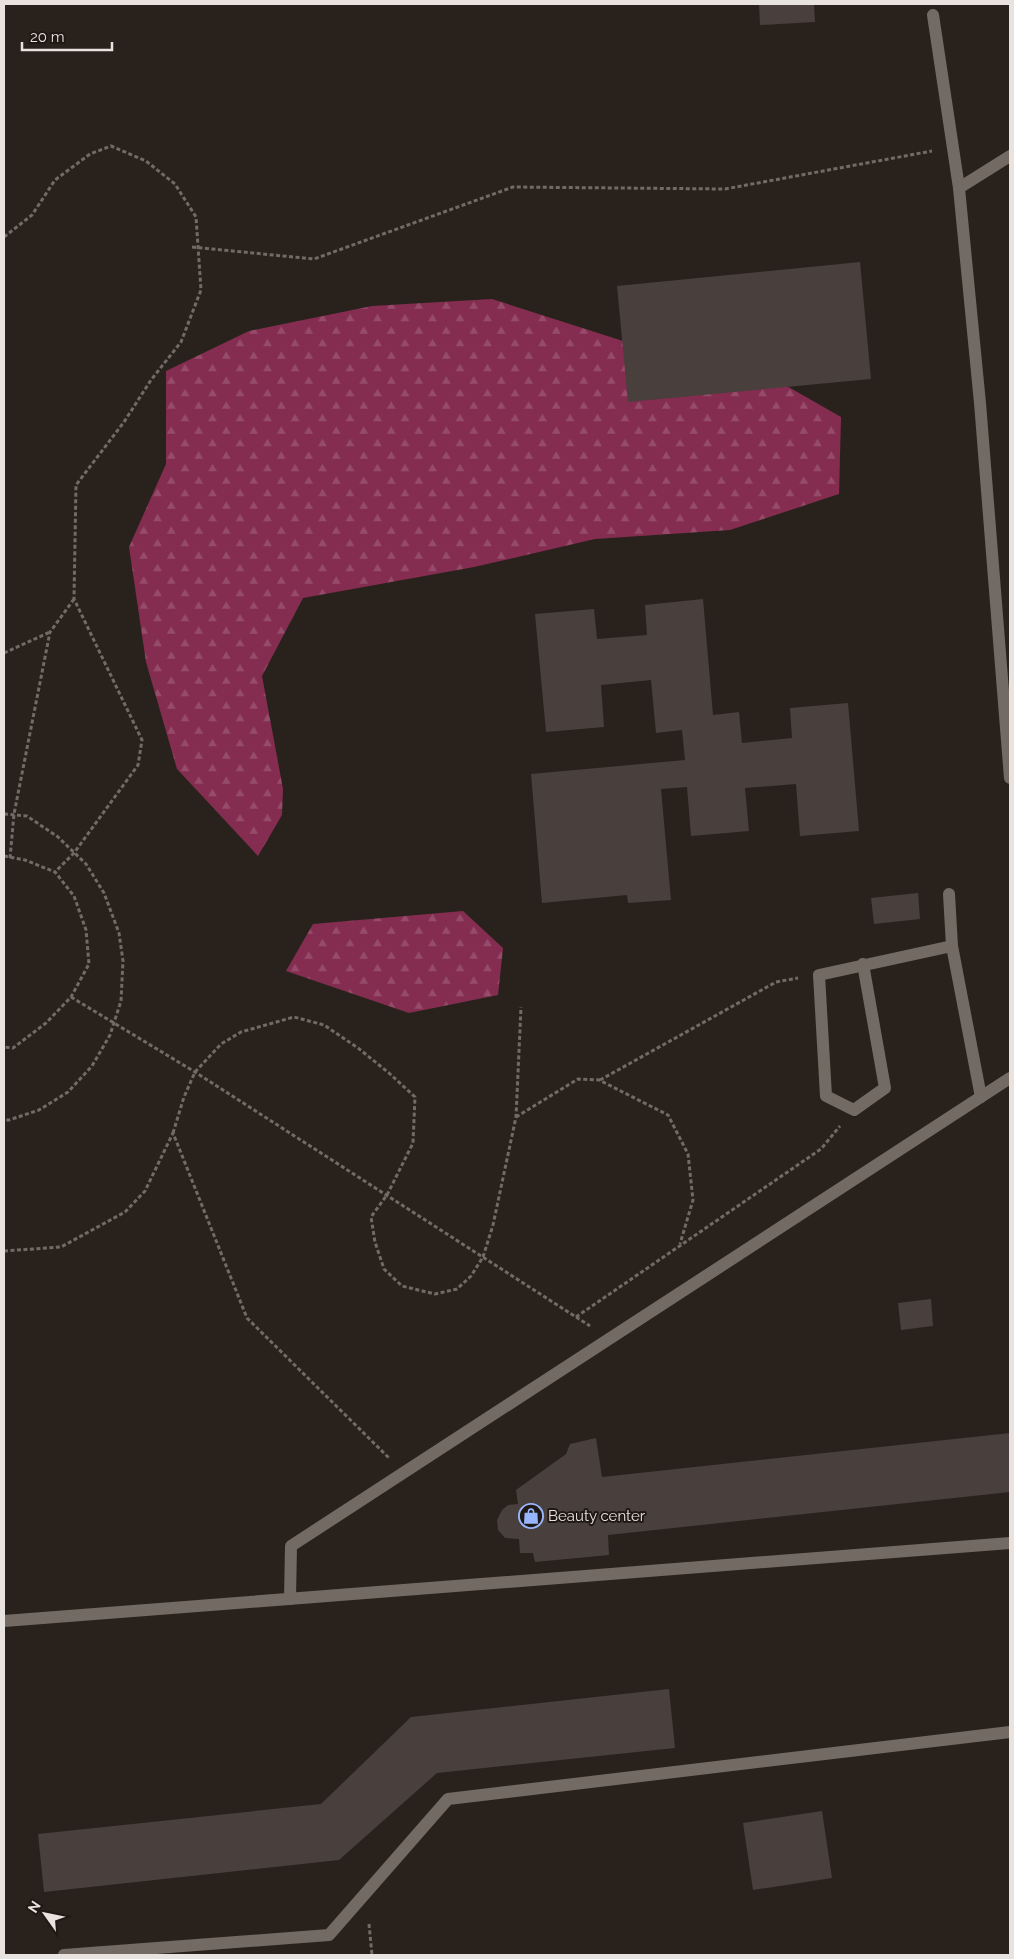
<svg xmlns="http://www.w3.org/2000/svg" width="1014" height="1959" font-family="Raleway,sans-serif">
  <defs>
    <pattern id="forest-firs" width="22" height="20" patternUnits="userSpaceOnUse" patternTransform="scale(1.25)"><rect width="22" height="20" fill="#842d50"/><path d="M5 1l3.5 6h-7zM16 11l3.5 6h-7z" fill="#954b69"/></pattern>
  </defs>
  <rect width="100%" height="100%" fill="#29221c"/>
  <g fill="url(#forest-firs)">
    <polygon points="492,299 648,349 764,373 841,417 839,494 730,530 595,539 474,567 303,598 262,676 283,789 282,815 258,856 177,769 146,662 129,547 166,464 166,371 249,331 372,306"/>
    <polygon points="463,911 503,948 498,995 409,1013 286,971 313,924"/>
  </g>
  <g fill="#493f3d">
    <polygon points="759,4 814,4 815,22 760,25"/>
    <polygon points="860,262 871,379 628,402 617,286"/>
    <polygon points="703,599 713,715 739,712 742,743 792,738 790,708 848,703 859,831 800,836 796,784 745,788 749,831 691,836 687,787 661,789 671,900 628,903 627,895 542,903 531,774 685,760 682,730 656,733 651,680 601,685 604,727 546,732 535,614 594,609 597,639 647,635 645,605"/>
    <polygon points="918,893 920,919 874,924 871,898"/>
    <polygon points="931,1299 933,1326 901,1330 898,1303"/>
    <polygon points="1010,1433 1010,1492 608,1535 609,1555 535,1562 533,1553 520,1553 519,1539 505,1538 498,1530 497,1520 502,1510 508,1505 518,1504 516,1490 566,1454 570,1444 596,1438 602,1477"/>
    <polygon points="669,1689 675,1748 437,1773 339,1860 44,1892 38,1834 321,1804 411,1717"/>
    <polygon points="822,1811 832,1878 753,1890 743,1823"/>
  </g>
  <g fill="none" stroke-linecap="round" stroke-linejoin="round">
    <g stroke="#716a65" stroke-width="3" stroke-dasharray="4 2.5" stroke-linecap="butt">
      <polyline points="4,237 32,215 55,180 90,154 111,146 146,161 175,184 196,217 201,290 181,342 151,380 124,422 76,485 74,599 142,740 138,765 74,853 55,872"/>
      <polyline points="192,247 314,259 513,187 725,189 932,151"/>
      <polyline points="4,653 50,632"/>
      <polyline points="4,814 27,816 58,837 86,864 104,893 119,933 123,961 121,1001 110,1035 92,1066 68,1092 39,1110 9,1120 4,1120"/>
      <polyline points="4,856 25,860 55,872 74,896 86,930 89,964 71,997 46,1023 13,1048 4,1047"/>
      <polyline points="10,858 14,814 50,632 74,599"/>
      <polyline points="71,997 195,1072 590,1326"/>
      <polyline points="600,1080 776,982 798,978"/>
      <polyline points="516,1117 578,1079 599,1080 668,1115 688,1154 693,1200 680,1244"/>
      <polyline points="173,1133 184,1097 195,1072 221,1044 241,1032 294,1017 324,1025 358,1048 389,1073 415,1097 413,1143 387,1195 371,1217 375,1242 384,1269 402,1286 435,1294 457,1289 471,1276 483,1257 493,1225 516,1117 521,1007"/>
      <polyline points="4,1251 61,1247 125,1212 145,1191 173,1133 247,1318 389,1458"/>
      <polyline points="576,1317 821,1149 840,1126"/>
      <polyline points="369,1924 372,1955"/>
    </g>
    <g stroke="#736a63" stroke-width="12">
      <polyline points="933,15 959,188"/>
      <polyline points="1010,156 959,188 980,403 1010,778"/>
      <polyline points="949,894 952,946"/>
      <polyline points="863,964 885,1088 854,1110 826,1096 819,975 952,946 981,1097"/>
      <polyline points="290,1599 291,1546 1010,1078"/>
      <polyline points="4,1621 1010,1543"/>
      <polyline points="64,1955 329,1935 448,1799 1010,1732"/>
    </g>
  </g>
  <defs>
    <symbol id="shop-ring" viewBox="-11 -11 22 22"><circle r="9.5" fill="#201913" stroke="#97b6fd" stroke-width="1.5"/><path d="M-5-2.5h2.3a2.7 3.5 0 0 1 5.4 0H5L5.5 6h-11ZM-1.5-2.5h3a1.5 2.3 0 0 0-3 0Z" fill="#97b6fd"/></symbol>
  </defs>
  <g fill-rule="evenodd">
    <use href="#shop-ring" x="517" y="1502" width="28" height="28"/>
  </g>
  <g text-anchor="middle" stroke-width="4" stroke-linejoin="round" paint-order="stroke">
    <g font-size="15" fill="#e8e3df" stroke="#201913" text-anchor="start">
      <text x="548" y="1521">Beauty center</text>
    </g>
  </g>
  <rect width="1014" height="1959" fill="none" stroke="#e8e3df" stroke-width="10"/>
  <g transform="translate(45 1914) rotate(303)" stroke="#201913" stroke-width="4" paint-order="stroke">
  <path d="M0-4L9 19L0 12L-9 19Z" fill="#e8e3df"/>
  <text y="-8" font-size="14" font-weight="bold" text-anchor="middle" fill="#e8e3df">N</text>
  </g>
  <path d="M22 42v8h90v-8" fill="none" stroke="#e8e3df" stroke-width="2.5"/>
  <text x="30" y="42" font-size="15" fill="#e8e3df" stroke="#201913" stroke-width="4" paint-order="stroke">20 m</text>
</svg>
